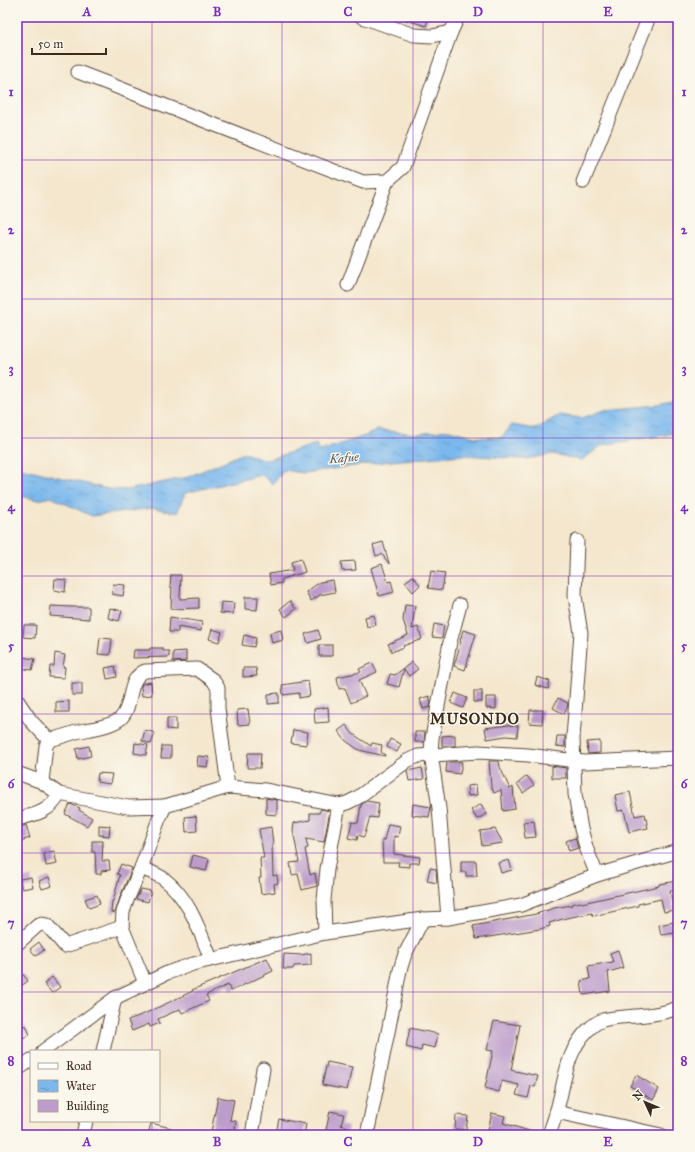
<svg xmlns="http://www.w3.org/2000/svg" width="695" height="1152" font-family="'IM FELL Great Primer',serif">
  <defs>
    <pattern id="water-ripples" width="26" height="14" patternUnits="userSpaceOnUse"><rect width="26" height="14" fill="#7ab8ed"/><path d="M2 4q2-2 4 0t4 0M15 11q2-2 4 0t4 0" fill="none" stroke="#6596bf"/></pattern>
  </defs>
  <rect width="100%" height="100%" fill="#fbf7ec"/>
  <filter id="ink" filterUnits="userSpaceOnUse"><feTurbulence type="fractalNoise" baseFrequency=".025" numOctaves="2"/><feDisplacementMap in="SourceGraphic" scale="8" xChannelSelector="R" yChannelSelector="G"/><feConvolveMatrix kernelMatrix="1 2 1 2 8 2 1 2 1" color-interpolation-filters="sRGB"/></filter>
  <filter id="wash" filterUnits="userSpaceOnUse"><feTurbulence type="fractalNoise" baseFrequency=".012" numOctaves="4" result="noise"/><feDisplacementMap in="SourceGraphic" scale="16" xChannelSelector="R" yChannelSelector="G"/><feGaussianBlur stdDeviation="0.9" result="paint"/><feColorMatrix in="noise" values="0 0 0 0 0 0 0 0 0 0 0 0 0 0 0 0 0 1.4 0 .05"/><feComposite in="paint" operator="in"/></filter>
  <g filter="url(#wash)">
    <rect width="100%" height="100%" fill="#f4e7ce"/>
    <polygon fill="url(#water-ripples)" stroke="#5a7186" points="678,401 678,433 602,445 582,460 553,454 526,459 462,455 391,461 303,473 284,470 273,484 262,475 185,493 177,513 153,508 92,516 51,497 38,500 17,495 17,467 108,489 128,490 188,477 244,453 267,460 316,444 320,451 365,436 378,430 417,434 449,430 475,437 501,438 512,425 536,429 559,415 582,418 605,410 659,405"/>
    <g id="blocks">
      <g fill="#bc9ccb">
        <polygon points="404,17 429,17 426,26 404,19"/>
        <polygon points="383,542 389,563 389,564 382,554 376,556 373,545"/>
        <polygon points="301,559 305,572 282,579 282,583 271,585 269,574 293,570 291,562"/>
        <polygon points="355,561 356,570 342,571 341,562"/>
        <polygon points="382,564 388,582 391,581 394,592 379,596 371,568"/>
        <polygon points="431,571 445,573 442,590 428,588"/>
        <polygon points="171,575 181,575 180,599 199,598 199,608 171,609 172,587 170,587"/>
        <polygon points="413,576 420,585 413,592 405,582"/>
        <polygon points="55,579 66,580 65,592 54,590"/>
        <polygon points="333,580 335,592 320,595 311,601 306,592 320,582"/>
        <polygon points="113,584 125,585 123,596 112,594"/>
        <polygon points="245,597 258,597 257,610 245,609"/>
        <polygon points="290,601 296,609 286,617 280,609"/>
        <polygon points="221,602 234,603 233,614 220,613"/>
        <polygon points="405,605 415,606 412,629 418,627 422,639 403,646 404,647 392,652 388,644 408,635 403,620"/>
        <polygon points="51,606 71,607 89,607 89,619 50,616"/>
        <polygon points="110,608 122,611 119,621 108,618"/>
        <polygon points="374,615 376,625 367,627 365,617"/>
        <polygon points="170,617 202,622 201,631 178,627 178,632 169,632"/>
        <polygon points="434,624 444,626 442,638 432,637"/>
        <polygon points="24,625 36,625 35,638 23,637"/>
        <polygon points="212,629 222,632 219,642 209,639"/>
        <polygon points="281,630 283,640 272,643 270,633"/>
        <polygon points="318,630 321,639 308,643 305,634"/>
        <polygon points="463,630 476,634 465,670 454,666 461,642 460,641"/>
        <polygon points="244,635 256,638 254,647 242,645"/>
        <polygon points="100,638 112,639 110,655 98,654"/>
        <rect x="319" y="645" width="13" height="11"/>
        <polygon points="150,648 163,648 163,651 169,651 169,657 133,658 134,650 150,650"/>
        <polygon points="186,651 186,661 173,662 173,652"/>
        <polygon points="55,653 65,655 63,667 65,667 64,678 49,677 50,666 54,666"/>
        <polygon points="22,657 35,659 32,670 19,668"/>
        <polygon points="412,662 418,669 409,676 404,669 399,687 387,684 390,674 395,675"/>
        <polygon points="372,663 377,672 359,680 366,696 351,703 345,688 339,689 337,677 361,672 359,669"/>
        <polygon points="115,666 117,677 107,679 105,668"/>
        <polygon points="243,668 256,668 257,676 243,677"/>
        <polygon points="537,677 550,681 548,689 535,685"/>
        <polygon points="308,681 310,696 299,698 299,693 283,695 282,685"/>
        <polygon points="151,682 152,695 142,696 141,687 142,684"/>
        <rect x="72" y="683" width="10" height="12"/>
        <rect x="474" y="691" width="8" height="11"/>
        <polygon points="279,693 279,703 268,704 268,694"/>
        <polygon points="455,693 467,698 463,708 451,703"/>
        <polygon points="429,696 431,702 430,707 423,709 420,699"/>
        <polygon points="486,697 496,697 496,709 486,708"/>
        <polygon points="558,698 568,703 567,708 564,714 553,708"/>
        <polygon points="69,701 69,712 56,712 56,702"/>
        <polygon points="328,707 329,722 315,723 314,709"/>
        <polygon points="248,709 250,724 238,725 237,710"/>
        <polygon points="530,710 543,710 542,724 529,723"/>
        <polygon points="167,718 176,718 176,730 167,729"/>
        <polygon points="346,725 353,734 371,746 372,743 382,745 381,752 385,755 385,756 359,750 346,741 338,731"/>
        <polygon points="509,725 518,726 517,737 506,736 487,739 485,728"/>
        <polygon points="145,730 155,733 151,744 142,741"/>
        <polygon points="293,730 308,732 306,745 291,743"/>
        <polygon points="415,732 425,732 424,742 415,742"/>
        <polygon points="455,735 455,746 442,746 442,736"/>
        <polygon points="557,736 565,736 565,747 556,746"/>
        <polygon points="390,739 401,744 397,752 387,747"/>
        <polygon points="600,741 600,753 588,754 587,742"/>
        <polygon points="135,743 148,745 146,755 134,753"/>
        <polygon points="89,746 91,756 78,759 76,749"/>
        <polygon points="162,746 171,746 171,758 161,758"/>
        <polygon points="248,753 261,753 260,768 247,768"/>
        <polygon points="198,756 209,757 207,767 197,766"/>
        <polygon points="489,761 499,761 500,767 510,789 513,787 515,809 503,811 501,790 494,793 491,786"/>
        <polygon points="447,762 462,762 460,774 446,772"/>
        <polygon points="552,766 566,768 566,778 552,778"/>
        <polygon points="422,768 424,779 409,781 407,771"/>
        <polygon points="98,773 112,774 110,784 97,782"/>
        <polygon points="527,776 534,785 523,793 517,784"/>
        <polygon points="476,785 477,795 468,796 467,786"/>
        <polygon points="630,792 635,816 645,814 648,828 629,832 624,810 618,811 615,795"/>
        <polygon points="266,798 277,800 277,815 266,814"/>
        <polygon points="366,801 379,803 377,818 370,817 364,837 358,835 357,840 348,838 352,822 358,823 361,805"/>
        <polygon points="70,804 80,808 79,810 92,818 87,826 65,814"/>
        <polygon points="413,804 431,807 429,817 412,815"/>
        <polygon points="481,804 487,814 477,819 471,810"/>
        <polygon points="321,809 330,811 324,842 306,839 308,848 305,849 310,875 315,873 317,886 302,890 298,874 292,875 290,863 299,862 293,830 294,823 310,820 310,813 319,813"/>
        <polygon points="196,816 197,831 186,832 185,817"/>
        <polygon points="534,821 536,837 525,838 523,822"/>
        <polygon points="388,824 400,826 398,837 394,836 394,854 420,857 419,863 409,863 409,867 398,866 399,862 383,862 382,840 384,840"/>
        <polygon points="26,825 30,838 17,842 17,828"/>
        <polygon points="99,825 110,826 109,836 99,835"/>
        <polygon points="271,827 273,844 272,844 273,876 277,875 278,883 274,884 275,892 261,894 259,878 261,878 260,858 264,858 259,829"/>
        <polygon points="495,829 503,843 482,846 480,831"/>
        <polygon points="575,838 578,848 569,851 566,841"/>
        <polygon points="92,841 103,841 102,861 109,861 110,870 101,871 101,874 96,874 95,852 92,852"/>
        <polygon points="54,851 57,864 46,866 44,853"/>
        <polygon points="193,855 209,859 206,871 190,867"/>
        <polygon points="509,860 512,870 501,873 498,863"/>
        <polygon points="461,861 476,861 477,876 466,876 466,872 461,872"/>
        <polygon points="121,864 132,868 120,897 115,913 111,912 112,901 113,901 120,875 117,874"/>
        <polygon points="430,868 436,869 437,883 427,881"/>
        <polygon points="31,877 33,887 22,889 20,879"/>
        <polygon points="49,877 52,886 42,889 39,881"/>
        <polygon points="678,881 678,890 670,891 674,910 664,912 661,899 638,904 638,906 593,916 592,913 566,918 549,923 550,926 540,929 476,939 473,926 536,914 554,908 572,905 571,904 581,902 582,903 659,886 659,884"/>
        <polygon points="141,889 151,891 148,902 136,899"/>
        <polygon points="97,895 100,904 89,908 85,899"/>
        <polygon points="673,922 675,933 661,935 659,925"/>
        <polygon points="39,942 44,950 36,956 30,949"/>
        <polygon points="618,950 623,968 608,972 610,991 583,995 581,981 590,979 588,966 613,962 610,953"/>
        <polygon points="311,953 311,965 294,966 293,969 283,969 284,954 301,955"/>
        <polygon points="267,958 273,971 231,991 228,985 206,995 209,1001 182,1013 180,1009 158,1019 160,1023 150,1027 149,1024 132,1031 128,1020 144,1014 193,991 192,990"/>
        <polygon points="22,973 28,981 17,989 17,977"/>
        <polygon points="52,977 60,987 52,993 44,984"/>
        <polygon points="494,1021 520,1025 511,1070 538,1076 535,1087 531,1086 528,1098 516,1095 519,1085 502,1081 499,1092 485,1088 493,1051 487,1050"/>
        <polygon points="26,1025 30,1035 17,1040 17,1028"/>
        <polygon points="410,1028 438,1034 435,1048 422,1045 421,1051 406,1047"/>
        <polygon points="327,1062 352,1067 347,1090 322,1085"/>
        <polygon points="636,1075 659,1089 653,1100 630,1086"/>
        <polygon points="218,1097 234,1100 230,1120 236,1121 235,1130 228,1129 227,1135 211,1132"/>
        <polygon points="330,1111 344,1114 341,1125 348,1127 346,1135 325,1135"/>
        <polygon points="492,1113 505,1116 503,1123 536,1133 535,1135 487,1135"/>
        <polygon points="456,1115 468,1116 466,1130 455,1129"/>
        <polygon points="279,1119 306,1124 304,1135 287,1135 276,1133"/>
        <polygon points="151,1123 171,1128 170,1135 148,1135"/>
      </g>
    </g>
  </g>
  <g filter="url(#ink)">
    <use href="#blocks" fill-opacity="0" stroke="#574638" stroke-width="1"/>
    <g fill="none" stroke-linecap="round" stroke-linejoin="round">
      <defs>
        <g id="minor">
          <polyline points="362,17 414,35 432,36 451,32"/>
          <polyline points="78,72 363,182 387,181 403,167 451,32 458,17"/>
          <polyline points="583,182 649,17"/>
          <polyline points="348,285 387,181"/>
          <polyline points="577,541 575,596 581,633 573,738 575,794 581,829 587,850 597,875"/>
          <polyline points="17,700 31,721 49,740"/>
          <polyline points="17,773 42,782 59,794 128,807 165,806 159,819 141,868 127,900 123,912 122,927 145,983"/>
          <path d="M42,782L46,746L49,740C58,738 67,735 76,732C88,729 110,727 120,719C134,707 126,679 145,671L197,669L213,680L218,688V708L228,787"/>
          <polyline points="165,806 228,787 266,790 339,805"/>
          <path d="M17,819C34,815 52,811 59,794"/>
          <path d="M141,868C148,871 157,874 164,879C190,899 199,930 211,959"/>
          <polyline points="448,918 439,808 431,754 432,738 450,642 460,605"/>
          <polyline points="325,933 324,900 327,869 339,805 347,803 357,798 407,761 418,756 478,752 528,755 584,762 678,758"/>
          <polyline points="17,944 37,926 42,924 47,925 65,946 122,927"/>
          <polyline points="43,1051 115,998 167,973 193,964 325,933 423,919 448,918 521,905 597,875 678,851"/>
          <polyline points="103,1051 115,998"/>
          <polyline points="17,1070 31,1060"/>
          <polyline points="556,1112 661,1135"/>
          <polyline points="83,1135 86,1121"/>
          <polyline points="252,1135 263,1069"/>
          <polyline points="367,1135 389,1027 400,970 405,954 423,919"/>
          <path d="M549,1135C552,1125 556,1116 558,1106C565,1079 567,1050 588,1030C592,1026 597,1022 603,1020C613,1017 625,1017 636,1016C650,1015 665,1013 678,1008"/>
        </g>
      </defs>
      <use href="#minor" stroke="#574638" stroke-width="15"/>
      <use href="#minor" stroke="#fff" stroke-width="13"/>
    </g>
  </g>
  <path fill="none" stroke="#7b2cbf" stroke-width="1" stroke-opacity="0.55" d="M152,17V1051M282,17V1135M413,17V1135M543,17V1135M17,160H678M17,299H678M17,438H678M17,576H678M17,714H678M17,853H678M17,992H678M152,1121V1135"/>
  <g text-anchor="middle" stroke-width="3" stroke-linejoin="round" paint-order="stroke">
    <g font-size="12" font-style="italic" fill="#4e555c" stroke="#fbf7ec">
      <text transform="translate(344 458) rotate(-5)" y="4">Kafue</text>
    </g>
    <g font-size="15" font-weight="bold" letter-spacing="1" fill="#3b2a1e" stroke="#fbf7ec">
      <text x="475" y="724">MUSONDO</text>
    </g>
  </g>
  <rect width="695" height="1152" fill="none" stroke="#fbf7ec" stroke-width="44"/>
  <rect x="30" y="1050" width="130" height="72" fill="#fbf7ec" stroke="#aea59a"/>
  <rect x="38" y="1063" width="20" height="6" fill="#ffffff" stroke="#aea59a"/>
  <text x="66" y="1070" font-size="12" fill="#3b2a1e">Road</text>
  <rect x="38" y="1080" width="20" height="12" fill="url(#water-ripples)" stroke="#aea59a"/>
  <text x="66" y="1090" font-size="12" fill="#3b2a1e">Water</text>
  <rect x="38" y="1100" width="20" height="12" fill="#bc9ccb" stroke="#aea59a"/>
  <text x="66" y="1110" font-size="12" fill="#3b2a1e">Building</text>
  <g transform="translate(645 1102) rotate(314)" stroke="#fbf7ec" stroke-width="3" paint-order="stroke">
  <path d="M0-3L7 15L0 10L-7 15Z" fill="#3b2a1e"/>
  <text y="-6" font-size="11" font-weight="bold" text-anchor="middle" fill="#3b2a1e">N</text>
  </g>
  <path d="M32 48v6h74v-6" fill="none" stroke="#3b2a1e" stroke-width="2"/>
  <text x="38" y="48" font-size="12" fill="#3b2a1e" stroke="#fbf7ec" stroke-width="3" paint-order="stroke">50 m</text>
  <rect x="22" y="22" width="651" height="1108" fill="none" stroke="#7b2cbf" stroke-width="1.5"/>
  <g font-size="13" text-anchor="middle" font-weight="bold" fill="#7b2cbf">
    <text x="87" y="16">A</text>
    <text x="217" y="16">B</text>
    <text x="348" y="16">C</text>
    <text x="478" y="16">D</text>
    <text x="608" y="16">E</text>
    <text x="11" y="96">1</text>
    <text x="684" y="96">1</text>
    <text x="11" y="234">2</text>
    <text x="684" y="234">2</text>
    <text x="11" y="373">3</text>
    <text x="684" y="373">3</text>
    <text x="11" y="511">4</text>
    <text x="684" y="511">4</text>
    <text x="11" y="650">5</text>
    <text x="684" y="650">5</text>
    <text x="11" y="788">6</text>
    <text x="684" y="788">6</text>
    <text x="11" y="927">7</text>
    <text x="684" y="927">7</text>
    <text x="11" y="1065">8</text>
    <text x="684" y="1065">8</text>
    <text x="87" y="1146">A</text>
    <text x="217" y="1146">B</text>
    <text x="348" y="1146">C</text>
    <text x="478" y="1146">D</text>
    <text x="608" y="1146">E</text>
  </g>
</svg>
